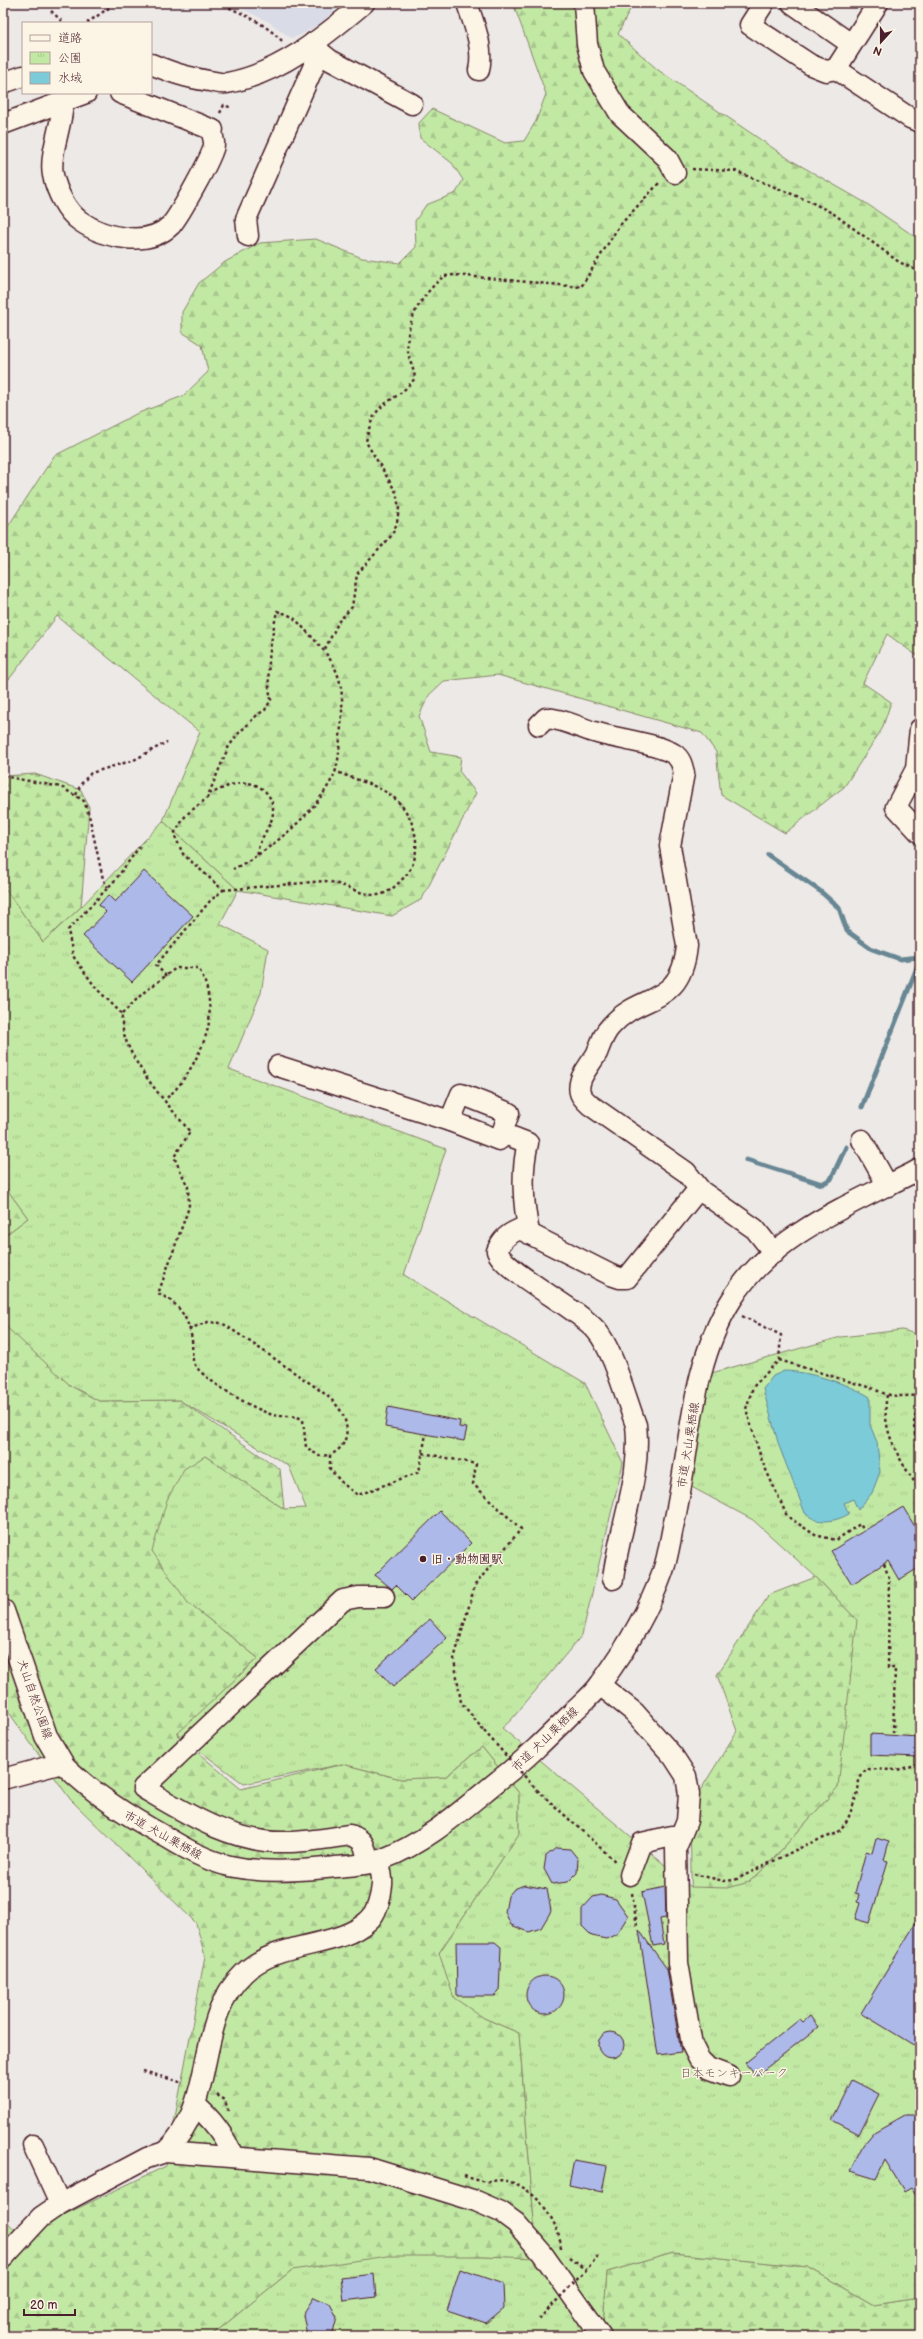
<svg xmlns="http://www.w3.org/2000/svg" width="923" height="2339" font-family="'Balsamiq Sans','Klee One',sans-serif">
  <defs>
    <pattern id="forest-firs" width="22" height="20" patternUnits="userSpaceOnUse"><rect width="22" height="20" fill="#c2e9a4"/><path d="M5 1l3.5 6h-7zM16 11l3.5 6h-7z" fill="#a8c78d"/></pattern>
    <pattern id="park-tufts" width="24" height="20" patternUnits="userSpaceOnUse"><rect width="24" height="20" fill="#c2e9a4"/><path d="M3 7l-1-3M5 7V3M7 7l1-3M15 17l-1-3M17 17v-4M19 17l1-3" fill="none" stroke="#a8c78d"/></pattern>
  </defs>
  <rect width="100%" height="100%" fill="#ece9e6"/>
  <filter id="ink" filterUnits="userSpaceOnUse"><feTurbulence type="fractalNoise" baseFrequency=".025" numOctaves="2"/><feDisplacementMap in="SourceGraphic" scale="8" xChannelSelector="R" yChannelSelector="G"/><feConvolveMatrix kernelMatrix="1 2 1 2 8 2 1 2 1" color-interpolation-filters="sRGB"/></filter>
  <g filter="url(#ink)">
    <polygon fill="#d9dbe7" points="231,3 343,3 320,24 299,36 291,38 269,22"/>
    <g fill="url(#forest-firs)" stroke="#868468">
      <polygon points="513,3 633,3 618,34 658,70 789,159 864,202 920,240 920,658 887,634 863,683 891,702 882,729 844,787 785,833 721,795 716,752 702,733 498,675 444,681 429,695 419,716 431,752 461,757 459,771 476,793 422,899 392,916 238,890 163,821 200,732 57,616 10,678 3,683 3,534 54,456 136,414 183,396 208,372 202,345 182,332 182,312 199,283 225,262 260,243 316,239 362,258 400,263 416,247 415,221 426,205 456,193 463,180 452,163 420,138 419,123 432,109 505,143 524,141 536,121 546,94"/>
      <polygon points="35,774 81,790 89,807 81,907 43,942 3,886 3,776"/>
      <polygon points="3,1184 28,1218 3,1237"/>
      <polygon points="3,1321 71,1386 99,1401 179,1400 280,1469 284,1509 205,1456 188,1603 258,1658 177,1735 241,1789 343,1764 401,1779 445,1777 482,1747 519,1793 519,1834 439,1953 484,2018 519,2033 537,2259 481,2256 292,2270 211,2336 3,2336 3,2217 14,2229 26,2233 166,2166 205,1956 196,1923 70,1799 3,1704"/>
      <polygon points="816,1577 863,1626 838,1787 767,1866 749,1882 728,1889 692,1933 690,1807 737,1731 717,1675 769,1595"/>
      <polygon points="673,2253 808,2267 872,2304 920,2297 920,2336 602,2336 607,2272"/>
    </g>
    <polygon fill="url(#park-tufts)" stroke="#868468" points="163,821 238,890 220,924 268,949 261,993 229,1069 446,1149 404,1275 585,1383 623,1463 582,1635 511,1720 502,1728 691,1887 728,1888 749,1882 767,1866 838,1787 857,1620 816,1577 753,1520 686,1484 708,1374 841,1337 902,1330 920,1335 920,2297 872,2304 808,2267 673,2253 607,2272 602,2336 211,2336 292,2270 387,2256 481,2256 537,2258 519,2033 484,2018 454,1998 439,1953 519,1834 519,1793 482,1747 445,1777 401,1779 343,1764 244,1784 177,1734 258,1658 188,1603 152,1551 167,1500 184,1469 205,1456 284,1509 306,1508 289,1466 179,1400 99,1401 71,1386 3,1324 3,1237 28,1218 3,1184 3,886 43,942 81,907"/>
    <path fill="#7bcbd8" stroke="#678693" d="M784,1371C807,1371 850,1384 870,1397V1425L877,1442L880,1472L872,1493L858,1510L853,1499L844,1503L849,1514C835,1522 817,1525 805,1513L779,1446L763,1389L773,1376Z"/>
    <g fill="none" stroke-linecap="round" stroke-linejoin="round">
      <g stroke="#678693" stroke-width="5">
        <polyline points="768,855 820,891 839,908 847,931 872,949 900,959 920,957"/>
        <polyline points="862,1107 920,960"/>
        <polyline points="746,1160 822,1184 831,1179 846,1147"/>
      </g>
    </g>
    <g fill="#adb9e9" stroke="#4a1f2b">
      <polygon points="144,871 193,916 132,982 83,936 106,912 99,905 108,895 115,902"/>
      <polygon points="388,1407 460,1421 459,1427 467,1428 464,1441 385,1427"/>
      <polygon points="903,1507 920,1535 920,1567 899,1580 888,1561 852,1584 831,1551"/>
      <polygon points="440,1511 471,1543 412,1601 396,1585 392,1589 375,1575"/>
      <polygon points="430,1619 447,1638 393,1687 376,1668"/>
      <polygon points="870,1734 919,1737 918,1757 870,1755"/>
      <polygon points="876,1838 889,1842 884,1860 888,1861 869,1923 855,1919 860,1903 857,1902 859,1894 855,1893 866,1851 872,1853"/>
      <polygon points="556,1848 570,1849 578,1859 577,1873 568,1882 552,1884 544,1869 546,1856"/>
      <polygon points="524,1885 547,1889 551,1911 541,1928 529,1932 511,1925 505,1912 508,1896 514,1889"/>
      <polygon points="665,1887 666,1918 660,1919 664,1944 653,1946 642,1892"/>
      <polygon points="601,1895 616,1899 628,1916 617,1934 606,1939 592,1936 582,1926 582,1909 593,1897"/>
      <polygon points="920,1916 920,2049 861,2013"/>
      <polygon points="639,1930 667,1969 681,2052 658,2055"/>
      <polygon points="456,1942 495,1942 501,1947 499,1992 495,1996 457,1996"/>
      <circle cx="545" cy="1995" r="19"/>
      <polygon points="810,2016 818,2027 756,2076 745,2063 800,2019 803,2022"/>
      <circle cx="611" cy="2045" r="13"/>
      <polygon points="852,2080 879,2094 859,2134 832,2120"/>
      <polygon points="904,2115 920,2115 920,2201 911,2187 904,2191 885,2160 876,2179 850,2171 863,2145 874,2132"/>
      <polygon points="574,2160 607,2166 602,2192 569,2185"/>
      <polygon points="460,2269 503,2284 504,2308 486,2323 447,2310"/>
      <polygon points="374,2274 376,2297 344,2301 341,2278"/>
      <polygon points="314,2297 330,2304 337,2317 332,2336 309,2336 306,2330 303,2314"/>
    </g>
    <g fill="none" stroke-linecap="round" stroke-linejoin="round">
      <defs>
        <g id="minor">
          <path d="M467,3C474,25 484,47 479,70"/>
          <polyline points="584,3 587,44 594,71 620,114 667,158 675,173"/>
          <polyline points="764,3 750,25 811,65 826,71 836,69"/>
          <polyline points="792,3 851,44"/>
          <polyline points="878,3 836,69 910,118 920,122"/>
          <polyline points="320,52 330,60 412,104"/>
          <path d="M151,64C173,73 185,77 209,81C215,82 222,84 227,83C279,74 325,36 364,3"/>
          <polyline points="3,83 23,76"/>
          <path d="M63,103C62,126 49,154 53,175C57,192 66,211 80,221C104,238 148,248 171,225C179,216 213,156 214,145C215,140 211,136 213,130L120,93"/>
          <polyline points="3,124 86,93"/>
          <polyline points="248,236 246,219 320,52 314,42"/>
          <path d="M539,725L546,718C563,719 578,727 594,732C616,739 656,743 674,754C681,759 682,765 684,773L670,846L687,946C681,1008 640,992 611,1026C604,1033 601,1043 597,1053C592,1062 585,1070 581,1079C577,1092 580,1096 590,1105L686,1172L701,1191L755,1229L774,1253"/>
          <polyline points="920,729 916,769 896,807 920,833"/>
          <path d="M278,1066L450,1121L461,1094L509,1113L502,1133L528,1143C521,1170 523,1204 529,1232"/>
          <polyline points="450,1121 499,1140 502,1133"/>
          <polyline points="862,1140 888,1186"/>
          <path d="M613,1579C619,1528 642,1477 636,1425C626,1399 613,1349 596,1330C576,1307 504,1272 497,1251C502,1239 508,1234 520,1229L611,1275L620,1278H627L693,1196L701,1191"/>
          <polyline points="600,1685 634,1712 673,1756 686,1776 689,1794 687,1821 676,1848 678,1963 692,2045 699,2059 708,2068 729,2076"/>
          <path d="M3,1779L62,1763C93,1794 128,1816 166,1837C186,1849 207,1861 230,1866C262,1873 293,1871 326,1868C344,1866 366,1866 383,1859C426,1843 463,1809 499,1780C525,1760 547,1738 570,1715C580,1705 593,1695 601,1683C626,1649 649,1610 663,1571C668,1557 670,1541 673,1527C691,1451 689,1367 732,1299C773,1233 855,1203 920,1169"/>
          <path d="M368,1862C365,1848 366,1840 350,1835C329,1838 308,1842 287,1842C234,1844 187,1814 143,1788L343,1600L358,1597H384"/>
          <polyline points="630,1875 642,1843 672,1836 679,1836"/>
          <path d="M195,2105C211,2118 226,2137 233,2157"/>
          <polyline points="33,2145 60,2204"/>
          <path d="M165,2152C219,2102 193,2021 244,1973C278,1940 338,1949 368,1921C377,1914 381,1896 382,1885C383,1878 380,1868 379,1861"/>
          <polyline points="3,2258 41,2217 60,2204 147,2158 165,2152 369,2168 476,2201 501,2212 516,2223 542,2253 601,2336"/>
        </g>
        <polyline id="major" points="3,1611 46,1736 62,1763"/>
      </defs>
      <use href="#minor" stroke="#4a1f2b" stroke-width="23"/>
      <use href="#major" stroke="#4a1f2b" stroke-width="25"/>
      <g stroke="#4a1f2b" stroke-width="2.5" stroke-dasharray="3 3" stroke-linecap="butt">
        <path d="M218,3C242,13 265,23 283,42"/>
        <polyline points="51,11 64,23"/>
        <polyline points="87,23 116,3"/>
        <polyline points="220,113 224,105 232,108"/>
        <polyline points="692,169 735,171 809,201 834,214 899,262 920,272"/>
        <path d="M325,649L339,621L352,607L357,574L392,535L397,523L399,508L396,492L366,442C374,396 392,408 415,378C414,369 409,361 408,351C404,323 422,294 444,276L455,275L581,287L619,226L660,182"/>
        <polyline points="3,776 61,787 84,801 89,815 103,879 108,888"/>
        <path d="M209,794C220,790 230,784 241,783C263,781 279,801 271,821C267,832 256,844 258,855"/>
        <polyline points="76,795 81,784 91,773 134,760 167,742"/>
        <path d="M140,846L116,879L68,930L73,956L96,988L122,1014C118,1053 167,1102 190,1132L174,1157L188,1187L189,1207L158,1294C178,1301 189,1319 192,1340C193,1350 190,1361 198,1369C210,1383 255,1410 273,1415C284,1418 293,1413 303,1420L306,1447L319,1456L330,1455V1469L343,1484L358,1495L419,1472L426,1434"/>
        <path d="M223,890L325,881C343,883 361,896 378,895C389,894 400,882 407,874C427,847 412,806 384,791C369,783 351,778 335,771"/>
        <path d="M166,976L156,965L210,901L223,890L183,854L174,834L186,815L207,798L228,748L237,735L257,715L265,710L271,700C265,669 271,641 277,611C295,616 296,620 308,633C344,669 345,688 340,737C339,750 339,763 334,775C316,813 270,851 233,869"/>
        <path d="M122,1014L143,993L176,968H198C208,983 211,1004 209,1022C206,1045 184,1086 165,1099"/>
        <polyline points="742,1316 781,1335 779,1360 753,1387 746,1409 762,1461 787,1516 815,1535 836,1540 860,1524 864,1531"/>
        <path d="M189,1329L208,1322L222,1323C246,1339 271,1356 295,1373C309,1383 327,1393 338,1407C351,1424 350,1446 330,1455"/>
        <path d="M779,1360L874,1389C894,1399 899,1395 920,1396"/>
        <path d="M887,1395C880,1431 900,1461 920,1490"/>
        <path d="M920,1410C909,1416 916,1443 920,1453"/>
        <polyline points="423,1453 476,1464 473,1484 521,1529 475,1585 454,1659 461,1702 484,1731"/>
        <polyline points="884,1564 889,1578 888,1668 895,1668 893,1735"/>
        <polyline points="537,1790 616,1862"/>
        <polyline points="694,1874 724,1881 735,1880 810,1843 838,1833 848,1819 858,1792 859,1780 866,1769 897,1770 920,1764"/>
        <polyline points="632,1893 637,1926"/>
        <polyline points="143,2071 180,2082"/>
        <polyline points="217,2095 225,2100 228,2111"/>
        <path d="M464,2176C470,2178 476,2180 482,2181C490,2182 499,2179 507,2181C535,2187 559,2221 561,2248"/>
        <polyline points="570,2258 586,2270 598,2256"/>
      </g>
      <use href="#minor" stroke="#fcf5e5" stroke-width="20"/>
      <use href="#major" stroke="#fcf5e5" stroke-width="22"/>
      <g stroke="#4a1f2b" stroke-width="2.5" stroke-dasharray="3 3" stroke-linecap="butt">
        <polyline points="484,1731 537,1790"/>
        <polyline points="539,2319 586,2270"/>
      </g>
    </g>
  </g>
  <circle fill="#4a1f2b" stroke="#fcf5e5" stroke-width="1.5" cx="423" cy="1559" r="4"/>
  <g text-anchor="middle" stroke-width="3" stroke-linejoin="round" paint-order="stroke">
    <g font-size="12" fill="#4a1f2b" stroke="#fcf5e5">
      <text transform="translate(688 1445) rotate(-81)" y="4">市道 犬山栗栖線</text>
      <text transform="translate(35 1699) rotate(71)" y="4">犬山自然公園線</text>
      <text transform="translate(545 1739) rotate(-44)" y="4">市道 犬山栗栖線</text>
      <text transform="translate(163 1835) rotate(29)" y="4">市道 犬山栗栖線</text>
    </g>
    <g font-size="12" font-weight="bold" fill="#4a1f2b" stroke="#fcf5e5" text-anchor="start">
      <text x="431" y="1563">旧・動物園駅</text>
    </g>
    <g font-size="12" fill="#685249" stroke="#fcf5e5">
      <text x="734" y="2077">日本モンキーパーク</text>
    </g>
  </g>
  <rect width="923" height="2339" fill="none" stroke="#fcf5e5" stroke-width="16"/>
  <rect x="8" y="8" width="907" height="2323" fill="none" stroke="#4a1f2b" stroke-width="1.5" filter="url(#ink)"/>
  <rect x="22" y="22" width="130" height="72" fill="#fcf5e5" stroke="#b59f9b"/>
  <rect x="30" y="35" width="20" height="6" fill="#fcf5e5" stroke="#b59f9b"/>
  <text x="58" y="42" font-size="12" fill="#4a1f2b">道路</text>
  <rect x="30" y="52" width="20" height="12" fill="url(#park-tufts)" stroke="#b59f9b"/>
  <text x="58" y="62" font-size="12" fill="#4a1f2b">公園</text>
  <rect x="30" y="72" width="20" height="12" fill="#7bcbd8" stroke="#b59f9b"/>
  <text x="58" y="82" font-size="12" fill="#4a1f2b">水域</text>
  <g transform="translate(881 42) rotate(201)" stroke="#fcf5e5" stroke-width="3" paint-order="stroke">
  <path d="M0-3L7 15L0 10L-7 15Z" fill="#4a1f2b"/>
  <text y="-6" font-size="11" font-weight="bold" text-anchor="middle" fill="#4a1f2b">N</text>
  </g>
  <path d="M24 2309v6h51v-6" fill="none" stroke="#4a1f2b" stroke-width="2"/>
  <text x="30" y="2309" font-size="12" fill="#4a1f2b" stroke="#fcf5e5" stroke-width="3" paint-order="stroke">20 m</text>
</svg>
